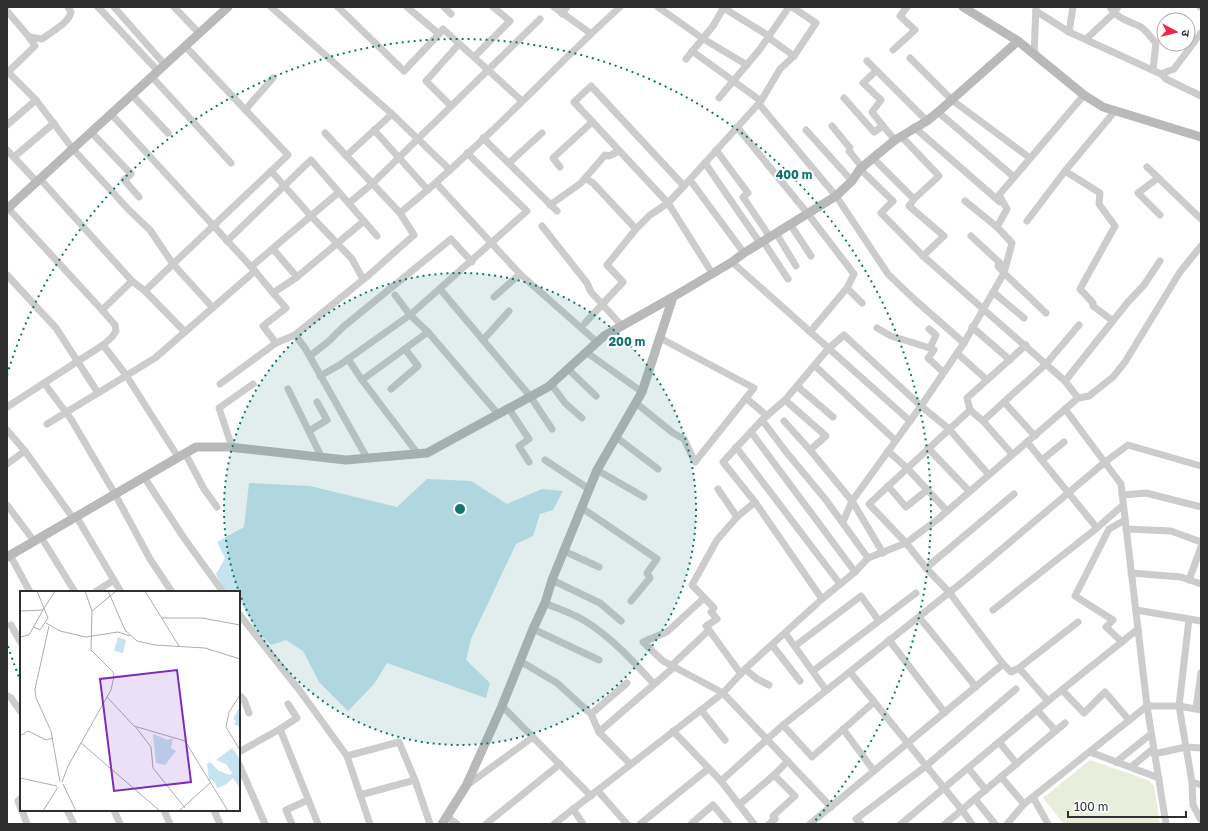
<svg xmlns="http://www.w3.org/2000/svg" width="1208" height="831" font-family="'Golos Text','Noto Sans Devanagari',sans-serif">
  <rect width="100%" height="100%" fill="#fff"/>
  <polygon fill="#e8eedc" points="1090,760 1148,780 1154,786 1160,824 1064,824 1043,798"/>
  <path fill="#c6e4ef" d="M427,479L471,481L507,504L542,489L563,491L553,510L540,514L533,536L516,544L471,639L466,660L490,683L486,698L387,663L374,684L348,711L319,682L303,651L286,640L271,645L255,629L239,599V592C223,592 223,588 216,574L225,558L217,542L244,527L249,483L310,486L397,507Z"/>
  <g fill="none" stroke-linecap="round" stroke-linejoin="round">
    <g stroke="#ccc" stroke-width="7">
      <polyline points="98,7 158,71"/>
      <polyline points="114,7 165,65"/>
      <polyline points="174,7 199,33"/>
      <polyline points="271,7 392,114 450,170"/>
      <polyline points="338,7 404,71 439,34"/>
      <polyline points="407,7 439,34 443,29 522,101"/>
      <polyline points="444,7 451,14"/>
      <polyline points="554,7 590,33"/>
      <polyline points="658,7 702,38 747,65"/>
      <polyline points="722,7 769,36"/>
      <path d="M1110,7C1117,19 1129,21 1141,27C1146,30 1151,38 1156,43L1153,70"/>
      <polyline points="1200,7 1201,7"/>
      <polyline points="7,11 29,37"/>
      <polyline points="1036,11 1069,32 1161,74 1174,69 1201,33"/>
      <polyline points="562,14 567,7"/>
      <polyline points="1069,32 1073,7"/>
      <polyline points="769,38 794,56"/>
      <polyline points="1086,39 1113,14 1118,7"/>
      <polyline points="185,46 288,155 173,264 213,308"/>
      <polyline points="893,50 915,30 900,16 907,7"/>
      <polyline points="692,51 761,101"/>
      <polyline points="1034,55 1036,7"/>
      <polyline points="474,57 510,21 493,7"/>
      <polyline points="910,58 952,100 1030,158"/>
      <polyline points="686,59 713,26 724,7"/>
      <polyline points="867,61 927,121"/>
      <polyline points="876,71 863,83 881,100 872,112 883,126"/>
      <polyline points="1161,74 1166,79 1201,96"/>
      <polyline points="152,77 231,163"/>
      <polyline points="132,95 168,133"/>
      <polyline points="719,98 760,49 789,7"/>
      <polyline points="844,98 874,132 883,126 895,140"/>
      <path d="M36,100L8,72L35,46L29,37L42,39C51,32 69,23 71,12L68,7"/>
      <polyline points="759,104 836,196 888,274 915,300 964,343"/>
      <polyline points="451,106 426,81 459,44"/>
      <polyline points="245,110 273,78"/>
      <polyline points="938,112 1014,177"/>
      <polyline points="7,125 36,100 73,149 129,210 150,230 173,264 145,291"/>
      <polyline points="832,126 850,148 849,151 862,167"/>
      <polyline points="737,127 808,214 854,274 847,288 862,303"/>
      <polyline points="914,127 1000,202"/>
      <polyline points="374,130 428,190"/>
      <polyline points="806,130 852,181"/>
      <polyline points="91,132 131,174 124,180 139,197"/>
      <polyline points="325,133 400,213 414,235 370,274 295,335 276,343 263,326 286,308 273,293 297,277 364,221"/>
      <polyline points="901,136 939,176 914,199"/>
      <polyline points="483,138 557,211"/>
      <polyline points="7,150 37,182"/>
      <polyline points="716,150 748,193 743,197 770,237"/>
      <polyline points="346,156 392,114"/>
      <polyline points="14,157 54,123"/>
      <polyline points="873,158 914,199 909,206 944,236 923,256"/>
      <polyline points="509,163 542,133"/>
      <polyline points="705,163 760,243"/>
      <polyline points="560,167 553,158 591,123"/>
      <polyline points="1147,167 1201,219"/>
      <polyline points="860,169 893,201 881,213 923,256 1065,381"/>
      <polyline points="271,171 311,216 352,259 363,279"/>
      <polyline points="1158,178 1138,193 1160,215"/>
      <polyline points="690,180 744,253"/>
      <polyline points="436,183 520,274 494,297"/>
      <polyline points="684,186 761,101 780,69 794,56 816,23 792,7"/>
      <polyline points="965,201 997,227"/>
      <polyline points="349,203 372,184 540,19"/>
      <polyline points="550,205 581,183 605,155 609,156 619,151"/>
      <polyline points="8,208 102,310 132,281 40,179"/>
      <path d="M400,213C448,174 492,131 537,87C564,60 591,33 620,7"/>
      <polyline points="1027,221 1065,171"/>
      <polyline points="790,224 811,256"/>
      <polyline points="542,226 587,283 591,292 622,326"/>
      <polyline points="636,229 650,215 668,203 684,186 591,86 574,102 668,203 712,273"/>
      <polyline points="776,233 796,266"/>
      <polyline points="971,236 1000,263 998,266 1004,273 1046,313"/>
      <polyline points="227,241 311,160 377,236"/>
      <polyline points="763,241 788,279"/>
      <polyline points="273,249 297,277"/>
      <polyline points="732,262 910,421"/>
      <polyline points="251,267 339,192"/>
      <polyline points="255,271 273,293"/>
      <polyline points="520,274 597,342"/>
      <polyline points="7,275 56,328 98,393 155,358 255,271 111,114"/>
      <polyline points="132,281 145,291 185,332"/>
      <polyline points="440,289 530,396 552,429"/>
      <polyline points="993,292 1024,318"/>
      <polyline points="395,295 410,315 428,332 498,414"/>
      <polyline points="1113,321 1093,306 1093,303 1080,289 1115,226 1099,204 1100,193 1065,171 1115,111"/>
      <polyline points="585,323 623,282 607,265 636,229 593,183 585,178"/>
      <polyline points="972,327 1010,360"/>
      <polyline points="877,328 891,336 930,348"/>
      <polyline points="929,329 936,335 930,348 934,350 928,358 943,372"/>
      <polyline points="810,332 847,288"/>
      <polyline points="295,335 305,348 367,458"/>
      <polyline points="483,340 509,311"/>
      <polyline points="103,345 126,375 178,457"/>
      <polyline points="586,352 642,392"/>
      <polyline points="957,353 987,380"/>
      <polyline points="310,356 329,341 343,327 451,239 472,262"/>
      <polyline points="348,359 362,380 418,454"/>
      <polyline points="815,366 895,440"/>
      <polyline points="568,369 596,396"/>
      <polyline points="320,376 341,364 410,315 527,211 467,153"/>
      <polyline points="362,380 428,332"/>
      <polyline points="44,383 71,419 115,494 150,559 172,592"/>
      <polyline points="220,384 276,343"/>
      <polyline points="551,384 565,403 582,418"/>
      <polyline points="797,386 833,417"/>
      <polyline points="288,389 322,458"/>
      <polyline points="391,389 418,366 405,349"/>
      <polyline points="746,398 767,416"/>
      <polyline points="1078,398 1065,381 1128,302 1144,285 1160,261"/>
      <polyline points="785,400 826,436 810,450 852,501 883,553"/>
      <polyline points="1004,402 1035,436"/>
      <polyline points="636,403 673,433 684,439 695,462 754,388 660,338"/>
      <polyline points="7,407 103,345 112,337 116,331 115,325 102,310"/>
      <polyline points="509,409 529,439 519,446 529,462"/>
      <polyline points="1065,409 1121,484 1147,706 1166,824"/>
      <polyline points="762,420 787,453 826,500 868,558"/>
      <polyline points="784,421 810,450"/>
      <polyline points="983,421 1046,364 1079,325"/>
      <polyline points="47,424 98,393"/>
      <polyline points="7,430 25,451"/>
      <polyline points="309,431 327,420 317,402"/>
      <polyline points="751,432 855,572"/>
      <polyline points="616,437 658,469"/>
      <polyline points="1027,442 1097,528"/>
      <polyline points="232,447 219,408 253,384"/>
      <polyline points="736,447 840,584"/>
      <polyline points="928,448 969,491"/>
      <polyline points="888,451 907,468 947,511"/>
      <polyline points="185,453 204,489 217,507"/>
      <polyline points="1012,454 983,421 970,410 967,398 1026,345"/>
      <polyline points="545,460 589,489"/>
      <polyline points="1042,460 1064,442"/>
      <polyline points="7,464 25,451 73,518"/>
      <polyline points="597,470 644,497"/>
      <polyline points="144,477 184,538 223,592"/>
      <polyline points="888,486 906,507 927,490"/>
      <polyline points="718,489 737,517"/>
      <polyline points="1122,495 1146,493 1201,507"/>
      <polyline points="7,505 34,541"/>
      <polyline points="582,508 657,559 647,573 650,578 631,601"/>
      <polyline points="76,516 121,592"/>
      <polyline points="843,522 852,501 921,406 964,343 1004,273 1012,243 997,227 1007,209 999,195 1084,95"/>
      <polyline points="1126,529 1171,531 1201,542"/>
      <polyline points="41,537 75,592"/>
      <polyline points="564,551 599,567"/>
      <polyline points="10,555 30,592"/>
      <polyline points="926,568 1014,494"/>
      <polyline points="1131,573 1181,577 1201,584"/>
      <polyline points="552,580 600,603 621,621"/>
      <polyline points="1189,580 1201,547"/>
      <polyline points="95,592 114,580"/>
      <polyline points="704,598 667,632 643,642 663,661 723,693 831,807"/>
      <polyline points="822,599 755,502 723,462 762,420 785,400 828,349 844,335 921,406 949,429 988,474"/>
      <path d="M545,603C558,609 572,613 585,621C611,637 633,661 654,684"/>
      <polyline points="993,610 1097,528 1123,505"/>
      <polyline points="1136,610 1201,621"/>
      <polyline points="239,614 300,691 347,756 370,824"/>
      <polyline points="919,617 976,687"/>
      <polyline points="1189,619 1179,706 1192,782 1193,805 1201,820"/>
      <polyline points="11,625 21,643"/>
      <polyline points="533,629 599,660"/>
      <polyline points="709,630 741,674"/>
      <polyline points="785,633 826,690"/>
      <polyline points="889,640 945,713"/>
      <polyline points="1122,642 1106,627 1113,620 1075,596 1109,529 1125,520"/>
      <polyline points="772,645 800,681"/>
      <polyline points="795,646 861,596 879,621"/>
      <polyline points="520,661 557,683 591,714 627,683"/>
      <polyline points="1003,664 1011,672 1019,668"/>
      <polyline points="672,665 709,630 706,626 717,619 711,612 714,608 692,585 717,540 737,517 755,502"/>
      <polyline points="745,669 757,679 769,685"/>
      <polyline points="813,671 916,593"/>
      <polyline points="850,672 962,810 972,824"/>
      <polyline points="1062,690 1084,713 1105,692 1129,720"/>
      <polyline points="239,695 244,700 249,713"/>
      <polyline points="7,696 11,698 21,712"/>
      <polyline points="1048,701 1019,668 1078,622"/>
      <polyline points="288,704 297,718 280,729 318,824"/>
      <polyline points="502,706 591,796"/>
      <polyline points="1196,708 1201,673"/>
      <polyline points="701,710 725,740"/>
      <polyline points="1037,710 1056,731"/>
      <polyline points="591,714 599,732"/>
      <polyline points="783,725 812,757 874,702"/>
      <polyline points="843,729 874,771"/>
      <polyline points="673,731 721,781"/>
      <polyline points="999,742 1017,764"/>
      <polyline points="239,752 280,729"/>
      <polyline points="1090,752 1159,778"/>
      <polyline points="1154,754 1186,747 1201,748"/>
      <polyline points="347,756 399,742 415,780 430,824"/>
      <polyline points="1116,762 1151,734"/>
      <polyline points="239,764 265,824"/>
      <polyline points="630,764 599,732 674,667"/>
      <polyline points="1131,767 1153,749"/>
      <polyline points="968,768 986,790"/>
      <polyline points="1001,777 1024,804"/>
      <polyline points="1192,782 1201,785"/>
      <polyline points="466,786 533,737"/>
      <polyline points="598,791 627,824"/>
      <polyline points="360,795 415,780"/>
      <polyline points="1033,797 1048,824"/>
      <polyline points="21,798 18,801 21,809"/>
      <polyline points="975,799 995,824"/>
      <polyline points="739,805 774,775"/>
      <polyline points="573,809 583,824"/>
      <polyline points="22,810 27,824"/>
      <polyline points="67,810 74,824"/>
      <polyline points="114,810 120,824"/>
      <polyline points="164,810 170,824"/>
      <polyline points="214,810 220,824"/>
      <polyline points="448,817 457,824"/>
      <polyline points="292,824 286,810 308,800"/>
      <polyline points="486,824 560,764"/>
      <polyline points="554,824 723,693 745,669 822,599 855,572 868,558 906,543 938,519 1078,398 1089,396 1113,377 1125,362 1180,272 1201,246"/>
      <polyline points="640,824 708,769"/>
      <polyline points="691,824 713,805 729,824"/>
      <polyline points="754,824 721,781 783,725 965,580 1105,462 1128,445 1201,466"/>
      <polyline points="769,824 775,819 773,816 795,796 774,775 788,761"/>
      <polyline points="810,824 1003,664 949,592 926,568 906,543 869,504 970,410"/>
      <polyline points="861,824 856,819 926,766 1016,689"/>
      <polyline points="901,824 1048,701 1138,629"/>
      <polyline points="945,824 1065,723"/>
      <polyline points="1007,824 1024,804 1147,706 1179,706 1201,710"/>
    </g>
    <g stroke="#b9b9b9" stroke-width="9">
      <polyline points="963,7 1018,41 1084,95 1103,107 1201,137"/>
      <polyline points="7,209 228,7"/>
      <polyline points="7,557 196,447 229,447 346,460 427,453 548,387 604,336 673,297"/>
      <polyline points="442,824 466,786 502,706 533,629 545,603 552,580 597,470 642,392 673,297 732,262 744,253 836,196 852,181 860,169 873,158 895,140 927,121 938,112 1018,41"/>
    </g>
  </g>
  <circle cx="460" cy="509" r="236" fill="#0f766e" fill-opacity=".12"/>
  <g fill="none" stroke="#0f766e" stroke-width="2" stroke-dasharray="2 4">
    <circle cx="460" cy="509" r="236"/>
    <path d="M21 682A472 472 0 0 1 7 643M7 375A472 472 0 1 1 814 822"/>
  </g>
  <g transform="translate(20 591)">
    <rect width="220" height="220" fill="#fff"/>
    <path d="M98,46L106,49L103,62L94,60ZM220,115V136L214,133L216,130L213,128ZM133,143L148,149L153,147L151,157L156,160L145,174L136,172ZM212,157L220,168V197L213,187L205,194L197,197L195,191L191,188L189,190L187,173L190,171L199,180L210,184L212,182L206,173L196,169Z" fill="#c6e4ef"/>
    <path fill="none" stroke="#acacac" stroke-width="1" d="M88,0L105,39L117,50L135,54L185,57L220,68M125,0L159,55M0,20L23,19L35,0M72,20L96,0M141,27H182L220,34M26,32L40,40L66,46L98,41L110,45M29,35L15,98L16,107L31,140L40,191M13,36L20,39L28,27L17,0M0,46L9,44L23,19M0,66V46M220,104L209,121L206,136L220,159M87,106L114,135L165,150L208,220M115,135L131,156L133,177L165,217M0,143L2,144L8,140L26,149L33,147M61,152L140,220M0,187L37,195M42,191L48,175L91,99L94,85L93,81L71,59L72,20L65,0M43,193L56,220M23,220L38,196M159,220L190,192"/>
    <path fill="#7b2cbf" fill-opacity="0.15" stroke="#7b2cbf" stroke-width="2" d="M157,79L171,191L94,200L80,88Z"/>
    <rect width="220" height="220" fill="none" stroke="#2f2f2f" stroke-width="2"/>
  </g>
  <circle cx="460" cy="509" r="6" fill="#0f766e" stroke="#fff" stroke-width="2"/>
  <g font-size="12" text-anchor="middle" font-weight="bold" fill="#0f766e" stroke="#fff" stroke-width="4" stroke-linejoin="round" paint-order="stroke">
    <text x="794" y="179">400 m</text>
    <text x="627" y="346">200 m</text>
  </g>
  <rect width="1208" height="831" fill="none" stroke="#2f2f2f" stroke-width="16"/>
  <g transform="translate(1176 32) rotate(97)"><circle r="19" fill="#ffffff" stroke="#acacac"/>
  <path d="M0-3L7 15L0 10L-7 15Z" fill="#f6224c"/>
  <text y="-6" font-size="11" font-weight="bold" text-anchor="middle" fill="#2f2f2f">उ</text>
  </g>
  <path d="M1068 811v6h118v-6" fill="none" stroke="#2f2f2f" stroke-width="2"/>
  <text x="1074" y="811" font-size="12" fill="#2f2f2f" stroke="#ffffff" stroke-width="3" paint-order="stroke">100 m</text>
</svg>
